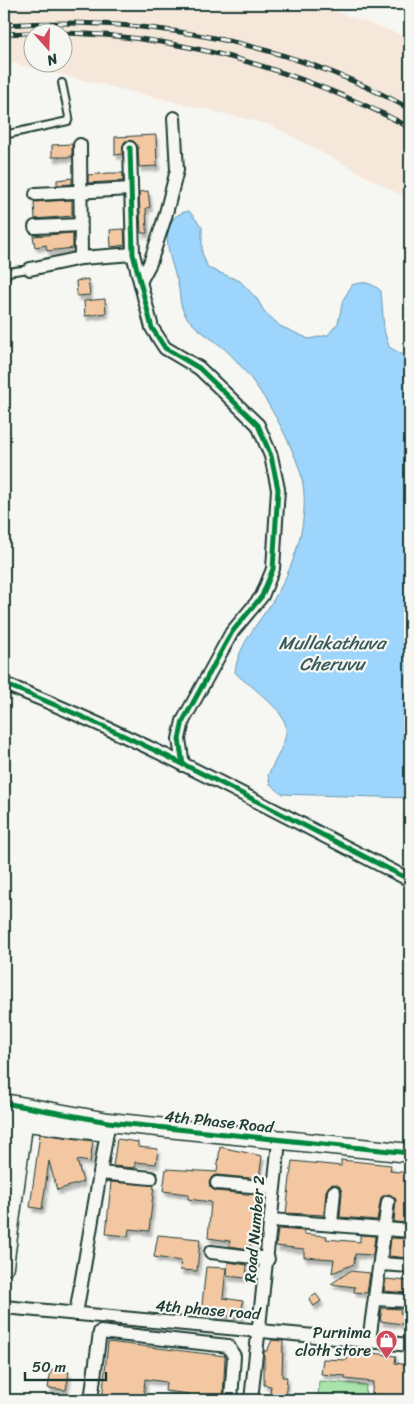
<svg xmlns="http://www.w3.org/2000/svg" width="414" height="1404" font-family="Sriracha,sans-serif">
  <defs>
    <filter id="shadow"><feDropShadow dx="2.5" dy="4.5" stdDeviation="1" flood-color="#0004"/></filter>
  </defs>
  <rect width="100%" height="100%" fill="#f6f6f2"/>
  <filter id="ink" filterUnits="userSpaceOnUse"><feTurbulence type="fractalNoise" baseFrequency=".02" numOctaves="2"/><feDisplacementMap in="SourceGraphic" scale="10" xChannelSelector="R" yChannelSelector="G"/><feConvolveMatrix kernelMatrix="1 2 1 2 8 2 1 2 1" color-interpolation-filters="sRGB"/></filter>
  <g filter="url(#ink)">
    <path fill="#f5e8da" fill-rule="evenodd" d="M4,4H315L401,35L410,42V200L271,125L4,61ZM32,32H62V62H32Z"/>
    <polygon fill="#a8e3a9" stroke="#64906e" points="319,1381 366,1385 365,1400 318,1400"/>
    <path fill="#9dd5fc" stroke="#6b98ac" d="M189,211L202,227V253L208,268L240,281L257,299L264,311L280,326L309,339L328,335L338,323L343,300L352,285C365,281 370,282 381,291L384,330L389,347L410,359V798L282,794L270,784L268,775C291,730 297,725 256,690C249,683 241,680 235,672C238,645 260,621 274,599C297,562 314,507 298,465C283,425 259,384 229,353C217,341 194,329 186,316C178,304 181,293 177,280C170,257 154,217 189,211Z"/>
    <g fill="#f3c7a2" stroke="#1f3d34" filter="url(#shadow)">
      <polygon points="156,135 157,166 139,167 138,147 133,141 125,141 123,145 122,154 115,155 115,137"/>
      <polygon points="72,144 72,157 52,157 52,145"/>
      <polygon points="109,173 123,173 123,181 88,183 88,175"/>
      <polygon points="72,178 72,184 57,185 57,180"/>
      <polygon points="148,191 150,207 146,208 147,233 141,233 139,192"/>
      <polygon points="72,200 72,216 35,219 34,202"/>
      <polygon points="124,229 125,245 111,247 110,230"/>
      <polygon points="73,233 73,248 47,251 46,245 35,247 33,236"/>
      <polygon points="88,279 90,295 77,296 76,281"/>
      <polygon points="105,299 106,313 85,316 84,301"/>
      <polygon points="40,1134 93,1141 90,1162 77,1160 83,1182 57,1190 49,1161 42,1209 30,1207"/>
      <polygon points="117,1139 138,1142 138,1147 158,1149 156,1164 135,1162 135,1168 113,1166"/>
      <polygon points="220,1147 262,1156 259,1179 217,1175 213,1176 209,1182 210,1187 216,1191 256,1195 253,1223 259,1224 258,1233 251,1232 250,1249 229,1246 230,1241 208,1238 211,1202 188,1199 188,1194 163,1191 166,1169 217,1172"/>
      <polygon points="341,1160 391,1165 390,1171 410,1173 410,1223 394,1222 396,1199 389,1194 381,1197 377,1220 340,1217 342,1192 339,1186 334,1184 330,1185 326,1191 324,1215 286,1213 292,1161 341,1166"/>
      <polygon points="111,1182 154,1185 149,1231 129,1229 128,1236 106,1234"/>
      <polygon points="278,1229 304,1231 304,1234 327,1236 326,1239 360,1242 360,1235 375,1236 373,1255 355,1254 354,1264 332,1273 334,1259 304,1257 304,1249 276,1246"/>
      <polygon points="158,1235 200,1239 197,1271 180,1270 181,1261 154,1257"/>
      <polygon points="391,1238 410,1239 409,1258 389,1256"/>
      <polygon points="228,1262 247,1265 246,1278 227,1276"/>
      <polygon points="206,1267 226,1268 223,1298 243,1301 241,1317 201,1314"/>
      <polygon points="350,1271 370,1273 367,1293 354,1292 355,1287 331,1284"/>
      <polygon points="386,1279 407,1281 406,1293 384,1291"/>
      <polygon points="316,1294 321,1301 314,1306 309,1299"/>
      <polygon points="382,1308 401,1309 400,1313 410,1314 410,1325 380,1321"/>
      <polygon points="272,1340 283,1341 282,1377 287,1377 285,1400 269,1400 271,1386 264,1385 264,1351 267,1351"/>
      <polygon points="108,1342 225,1356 223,1400 189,1400 190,1394 165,1391 166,1382 145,1379 143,1400 102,1400"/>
      <polygon points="348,1350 396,1356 395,1363 410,1365 410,1400 371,1400 373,1382 345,1379 346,1376 321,1374 323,1359 347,1360"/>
      <polygon points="51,1370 69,1372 66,1390 48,1388"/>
    </g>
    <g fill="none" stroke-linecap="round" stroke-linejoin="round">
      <defs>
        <g id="lane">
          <polyline points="4,135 68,121 69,117 62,83"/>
          <polyline points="4,268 7,274 4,281"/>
          <polyline points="7,272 30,269"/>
        </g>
        <g id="street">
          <polyline points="80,145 81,258 133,254"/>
          <polyline points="130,148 133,254 152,328 165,348 199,368 258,425 271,456 278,489 273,569 262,596 232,632 183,721 179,739 183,765"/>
          <polyline points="36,194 131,189"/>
          <polyline points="35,227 80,225"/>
          <polyline points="30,269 81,258"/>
          <polyline points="141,280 150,263 165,217 177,170 174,118"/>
          <path d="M4,684C144,739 276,812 410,880"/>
          <polyline points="100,1173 151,1178"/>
          <polyline points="217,1183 273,1188"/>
          <polyline points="271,1220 410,1231"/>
          <polyline points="331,1224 334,1192"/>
          <polyline points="211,1252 268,1259"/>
          <polyline points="381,1264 410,1266"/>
          <polyline points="375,1299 410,1301"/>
          <polyline points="4,1307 410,1345"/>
          <polyline points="76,1314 107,1132"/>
          <polyline points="369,1341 388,1202"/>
          <polyline points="91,1400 100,1332 228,1346 234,1356 231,1400"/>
          <polyline points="251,1400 278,1151"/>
        </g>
        <g id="secondary">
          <polyline points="4,1103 108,1122 410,1153"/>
          <polyline points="4,1119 99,1131"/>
          <polyline points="4,1156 12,1110"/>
          <polyline points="4,1266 25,1111"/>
        </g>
      </defs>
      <use href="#lane" stroke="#1f3d34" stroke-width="10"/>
      <use href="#street" stroke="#1f3d34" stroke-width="16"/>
      <use href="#secondary" stroke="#1f3d34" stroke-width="21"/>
      <use href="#lane" stroke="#f6f6f2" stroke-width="6"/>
      <use href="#street" stroke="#f6f6f2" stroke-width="12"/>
      <use href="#secondary" stroke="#f6f6f2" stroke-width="18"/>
      <defs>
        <g id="rail">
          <path d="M4,25C142,15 288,41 410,109"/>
          <path d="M4,34C116,27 220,47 324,88C353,100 383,112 410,128"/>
        </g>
      </defs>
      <use href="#rail" stroke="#1f3d34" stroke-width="5"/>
      <use href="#rail" stroke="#f6f6f2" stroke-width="3" stroke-dasharray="9" stroke-linecap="butt"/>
      <defs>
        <g id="cycleway">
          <polyline points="130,148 133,254 152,328 165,348 199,368 258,425 271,456 278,489 273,569 262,596 232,632 183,721 179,739 183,765"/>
          <path d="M4,684C144,739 276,812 410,880"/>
          <polyline points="4,1103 108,1122 410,1153"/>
        </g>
      </defs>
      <use href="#cycleway" stroke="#f6f6f2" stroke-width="8"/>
      <use href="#cycleway" stroke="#00873e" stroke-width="5"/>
    </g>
  </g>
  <defs>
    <symbol id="shop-pin" viewBox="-11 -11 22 30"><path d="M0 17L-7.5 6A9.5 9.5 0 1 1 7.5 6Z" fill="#d1495b" stroke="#f6f6f2"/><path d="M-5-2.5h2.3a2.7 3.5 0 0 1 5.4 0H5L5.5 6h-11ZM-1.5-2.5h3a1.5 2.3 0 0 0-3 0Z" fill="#fff"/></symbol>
  </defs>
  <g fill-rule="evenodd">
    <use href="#shop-pin" x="374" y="1328" width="25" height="34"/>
  </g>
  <g text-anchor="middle" stroke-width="4.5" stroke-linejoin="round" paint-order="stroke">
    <g font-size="16" fill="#1f3d34" stroke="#f6f6f2">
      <text transform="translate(219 1121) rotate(6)" y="6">4th Phase Road</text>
      <text transform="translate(254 1229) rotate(-85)" y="6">Road Number 2</text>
      <text transform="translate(208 1309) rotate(5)" y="6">4th phase road</text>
    </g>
    <g font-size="16" fill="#1f3d34" stroke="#f6f6f2" text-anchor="end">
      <text x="371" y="1338">Purnima<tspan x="371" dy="18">cloth store</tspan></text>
    </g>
    <g font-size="18" font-style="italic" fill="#385b5c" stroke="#f6f6f2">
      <text x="332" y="649">Mullakathuva<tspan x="332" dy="21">Cheruvu</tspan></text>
    </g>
  </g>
  <rect width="414" height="1404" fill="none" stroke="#f6f6f2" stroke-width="20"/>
  <rect x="10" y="10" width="394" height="1384" fill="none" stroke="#1f3d34" stroke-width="2" filter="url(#ink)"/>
  <g transform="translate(48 48) rotate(160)"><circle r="24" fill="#f6f6f2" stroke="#a0aca6"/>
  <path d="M0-4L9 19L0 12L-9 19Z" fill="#d1495b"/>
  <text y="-8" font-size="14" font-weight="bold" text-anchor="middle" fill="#1f3d34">N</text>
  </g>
  <path d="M25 1372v8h81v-8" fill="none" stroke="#1f3d34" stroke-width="2.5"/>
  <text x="32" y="1372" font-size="15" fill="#1f3d34" stroke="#f6f6f2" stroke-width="4" paint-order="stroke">50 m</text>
</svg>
